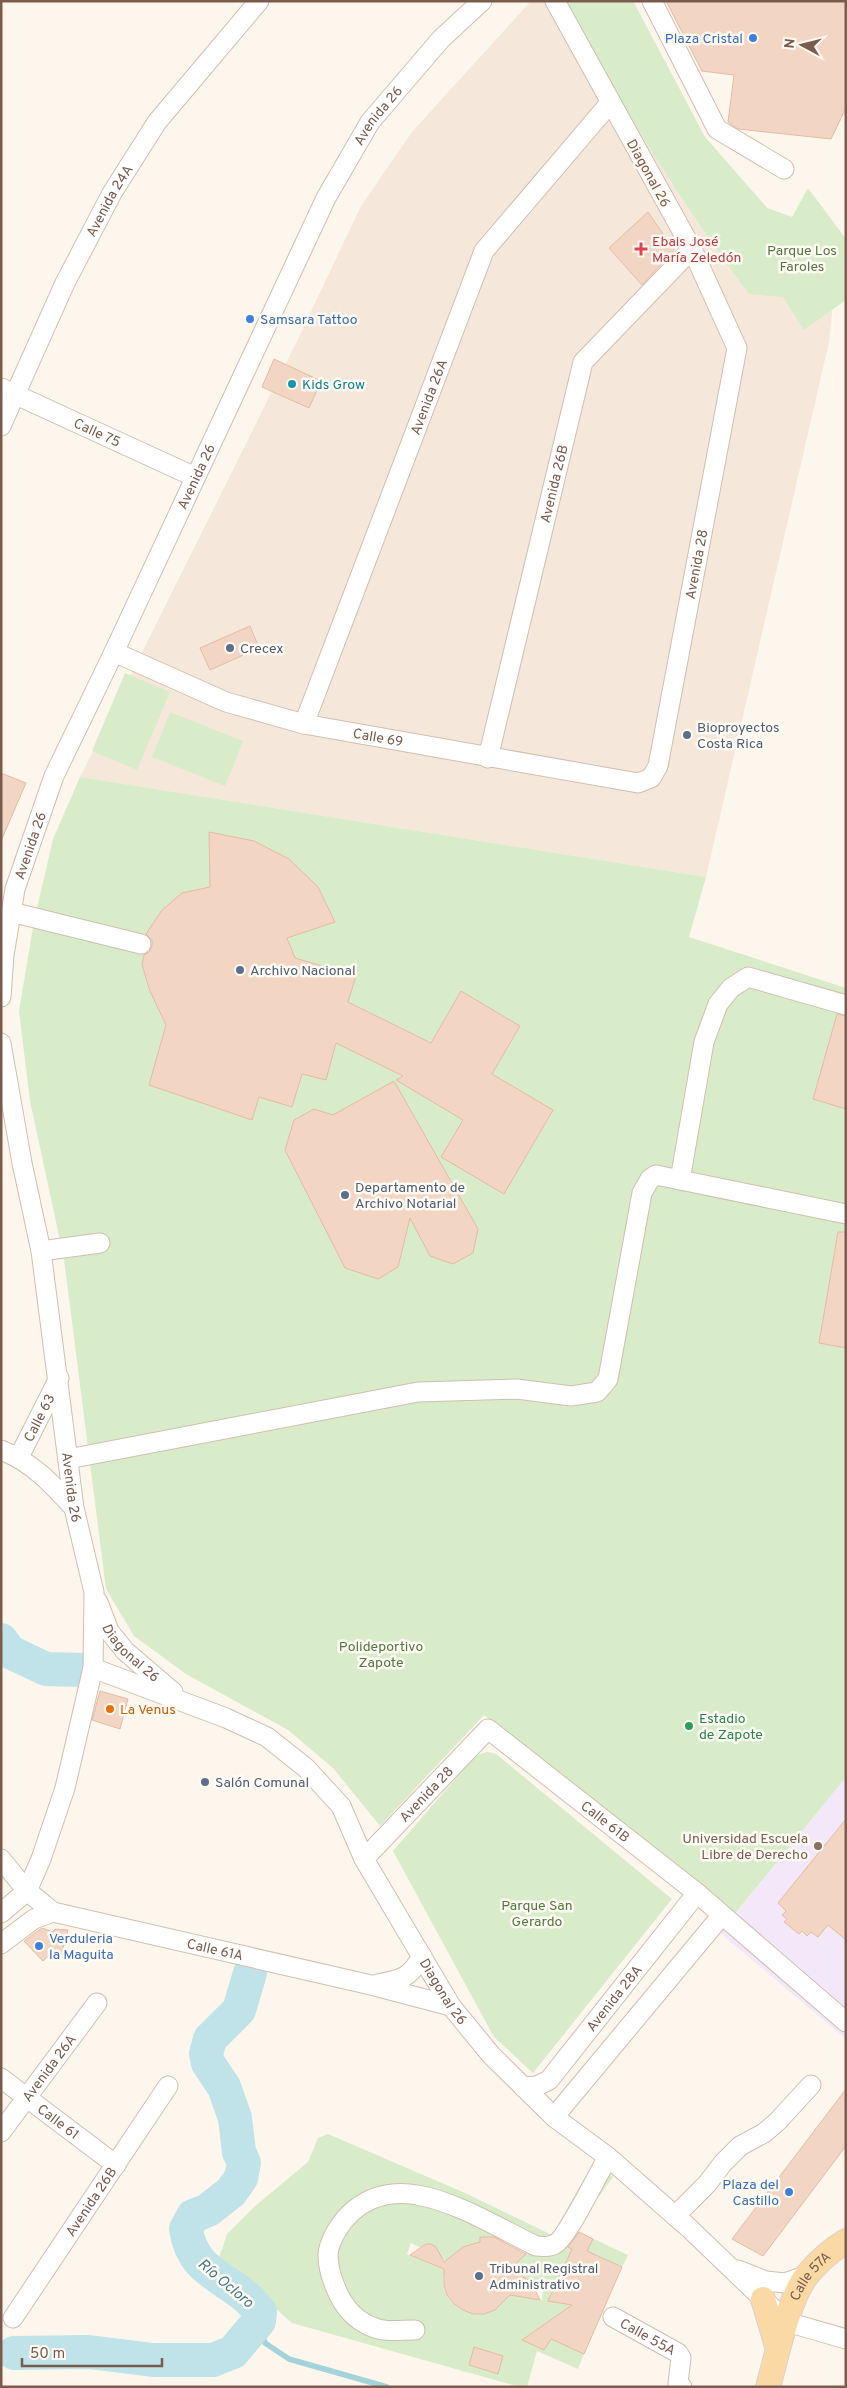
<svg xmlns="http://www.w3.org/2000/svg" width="847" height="2388" font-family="Overpass,sans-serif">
  <rect width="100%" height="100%" fill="#fdf6ec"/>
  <polygon fill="#f5e8da" points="531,1 633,1 705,137 767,208 792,217 836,273 829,342 706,877 80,777 297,341 361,206 412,132"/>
  <polygon fill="#f3e8fa" points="846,1777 846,2039 720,1933"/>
  <g fill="#d8ecc9" fill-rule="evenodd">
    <path d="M564,1H633L705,137L767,208L792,217L808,188L846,239V300L804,330L783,297L749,294C680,201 620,103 564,1Z"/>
    <polygon points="125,673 170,692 137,770 92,751"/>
    <polygon points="170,712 243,741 225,786 152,757"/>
    <polygon points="80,777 706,877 689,937 846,988 846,1777 734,1915 484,1715 380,1826 333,1768 288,1730 186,1674 134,1636 106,1589 64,1259 30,1101 19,1011 34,921 53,839"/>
    <polygon points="487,1752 496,1754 501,1758 672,1899 533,2073 494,2037 393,1851 471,1761 478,1755"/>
    <path d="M328,2134L465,2193L552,2235L592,2165L613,2177L575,2230L628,2255L622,2267L603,2258L584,2354L578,2369L537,2351L527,2387H520L292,2323L219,2258L227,2234L254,2207L308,2162L318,2138ZM480,2237C501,2237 509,2242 526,2253L511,2268L519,2278L526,2279L534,2288L543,2290L542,2300L510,2295C484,2330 434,2309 445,2270L407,2254L411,2243L448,2262L463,2247L480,2244Z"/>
  </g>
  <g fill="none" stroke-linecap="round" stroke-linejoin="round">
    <polyline stroke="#a5d3da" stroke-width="5.5" points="259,2321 265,2343 289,2359 387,2387"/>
    <g stroke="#bfe3e8" stroke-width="34">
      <polyline points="1,1640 10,1652 46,1669 82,1670"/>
      <path d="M14,2353L89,2352L153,2360H213L233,2352L259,2321L260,2312C235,2277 193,2278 186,2229L193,2216L208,2210L231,2192L241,2178L244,2163L239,2152L235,2118L224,2087L208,2063L206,2054L210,2039L239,2010L250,1973"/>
    </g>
  </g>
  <g fill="#f3d5c3" stroke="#e6bba3">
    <polygon points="666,1 846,1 846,108 831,139 738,129 728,122 734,75 702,71"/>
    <polygon points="648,212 674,250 642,285 609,248"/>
    <polygon points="274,359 321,381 309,408 262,387"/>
    <polygon points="250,626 259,648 210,670 200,648"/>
    <polygon points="1,773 26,783 1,841"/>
    <polygon points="209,832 254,841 289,859 318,887 335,922 287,938 295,958 356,976 348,1002 431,1043 461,991 520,1026 492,1074 553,1110 504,1194 441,1157 463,1120 396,1080 403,1076 336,1043 326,1080 302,1074 292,1107 259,1097 252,1120 149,1085 166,1025 150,991 142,965 144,955 149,952 152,946 152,940 146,934 162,910 182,893 210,887"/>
    <polygon points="837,1014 846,1016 846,1109 813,1099"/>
    <polygon points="394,1081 478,1229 473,1253 453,1264 430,1256 410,1218 398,1267 378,1279 345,1268 285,1150 294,1120 314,1109 333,1115"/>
    <polygon points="838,1232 846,1232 846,1348 819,1343"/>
    <polygon points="100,1691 128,1699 120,1729 92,1720"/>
    <polygon points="846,1819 846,1940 828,1925 818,1937 811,1932 807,1936 802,1931 799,1934 784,1922 787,1919 782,1915 786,1911 778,1903"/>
    <polygon points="42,1928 53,1932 55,1929 68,1930 60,1958 54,1951 43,1961 24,1941"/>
    <polygon points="846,2089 846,2146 763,2256 732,2239"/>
    <polygon points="579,2232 593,2239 587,2251 622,2267 584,2354 551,2339 544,2350 522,2340 572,2305 548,2301 572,2249 568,2247"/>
    <polygon points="480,2237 494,2237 526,2254 511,2268 531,2282 540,2300 510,2295 495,2310 484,2314 473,2314 463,2310 454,2304 447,2295 444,2285 444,2269 410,2255 426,2244 431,2244 436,2247 444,2262 463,2247 480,2242"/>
    <polygon points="474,2347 503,2356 498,2374 469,2365"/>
  </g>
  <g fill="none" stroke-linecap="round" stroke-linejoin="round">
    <defs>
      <g id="minor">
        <polyline points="652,1 717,129 784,169"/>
        <path id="s1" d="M1,388L195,477"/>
        <path id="s2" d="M1,426L65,283L112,193L157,122L259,1"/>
        <path id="s3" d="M114,652L226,702L304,724L638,783L651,778L658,766L737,348L692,249L555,1"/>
        <path id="s4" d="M304,724L484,251L610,103"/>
        <path id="s5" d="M488,758L583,362L692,249"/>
        <polyline points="11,912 141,944"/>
        <path id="s6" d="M1,997L4,955L15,889L54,776L114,652L326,198L370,122L441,39L482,1"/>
        <path id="s7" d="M1,1043L22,1163L41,1251L74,1508L94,1592L93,1668L65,1788L41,1859L27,1891L1,1913"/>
        <polyline points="680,1180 704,1042 718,1004 731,988 748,977 846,1005"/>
        <polyline points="41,1251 100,1243"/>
        <path d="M1,1450C32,1462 52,1484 74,1508"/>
        <path id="s8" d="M19,1457L59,1378"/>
        <polyline points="68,1459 418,1392 517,1389 571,1396 597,1392 608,1379 642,1193 650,1179 656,1175 846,1214"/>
        <path id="s9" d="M98,1602L109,1631L125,1651L173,1692"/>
        <path id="s10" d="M93,1668L226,1718L267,1737L306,1768L341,1806L364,1859L451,2006L491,2055L554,2117L608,2157L689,2228L787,2322L846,2339"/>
        <path id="s11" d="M1,1859L27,1891L53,1912L371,1985L451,2006"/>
        <path id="s12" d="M364,1859L488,1729L697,1893L846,2022"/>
        <polyline points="1,1944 34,1919 53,1912"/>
        <path d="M377,1984C401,1980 410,1978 422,1956"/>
        <path id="s13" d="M1,2078L116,2165"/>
        <path id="s14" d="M523,2087L537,2086L549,2080L697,1893"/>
        <polyline points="554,2117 722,1915"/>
        <path id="s15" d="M1,2132L97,2003"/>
        <polyline points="675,2216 707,2184 723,2163 740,2146 764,2133 777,2122 811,2085"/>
        <polyline points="738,2270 766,2281 785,2283 808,2275"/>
        <path id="s16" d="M613,2317L678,2353L681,2358L678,2383L682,2387"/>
        <path id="s17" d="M13,2318L168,2086"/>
        <path d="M415,2330C400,2330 384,2333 370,2326C354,2319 344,2307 337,2291C332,2280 328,2268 328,2255C328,2247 333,2237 337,2230C355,2201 384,2189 417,2195C455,2201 501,2229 536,2246C542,2246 549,2248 555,2244C567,2238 599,2172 608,2157"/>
      </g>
      <g id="major">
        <polyline points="763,2299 778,2349"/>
        <path id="s18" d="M768,2387C777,2356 788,2298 808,2274C818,2262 833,2249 846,2241"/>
      </g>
    </defs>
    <use href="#minor" stroke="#d1beb0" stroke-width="21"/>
    <use href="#major" stroke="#dad1cd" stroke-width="26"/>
    <use href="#minor" stroke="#fff" stroke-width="19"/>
    <use href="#major" stroke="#fbd9a5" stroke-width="24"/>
  </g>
  <g fill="#3f7fe0" stroke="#fffaf3" stroke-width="2">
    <circle cx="753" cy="38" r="5"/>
    <circle cx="250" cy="319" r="5"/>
    <circle cx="39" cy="1946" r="5"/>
    <circle cx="789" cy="2192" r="5"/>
  </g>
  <path fill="#e0444e" stroke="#fffaf3" stroke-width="2" d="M638.5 241.5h5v5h5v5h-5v5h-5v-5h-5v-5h5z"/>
  <circle fill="#0f9aa8" stroke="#fffaf3" stroke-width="2" cx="292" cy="384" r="5"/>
  <g fill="#5c6f8a" stroke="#fffaf3" stroke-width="2">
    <circle cx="230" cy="648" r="5"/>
    <circle cx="687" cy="735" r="5"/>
    <circle cx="240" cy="970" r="5"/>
    <circle cx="345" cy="1195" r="5"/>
    <circle cx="205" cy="1782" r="5"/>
    <circle cx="479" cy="2276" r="5"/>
  </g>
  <circle fill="#e8710a" stroke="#fffaf3" stroke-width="2" cx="110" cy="1709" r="5"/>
  <circle fill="#2e9e5b" stroke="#fffaf3" stroke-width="2" cx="689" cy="1726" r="5"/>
  <circle fill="#8d6e63" stroke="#fffaf3" stroke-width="2" cx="818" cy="1846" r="5"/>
  <g text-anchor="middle" stroke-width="5" stroke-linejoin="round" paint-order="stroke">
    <g font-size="14" fill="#366cbe" stroke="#fffaf3" text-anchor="end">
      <text x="743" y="43">Plaza Cristal</text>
      <text x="260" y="324" text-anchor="start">Samsara Tattoo</text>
      <text x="49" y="1943" text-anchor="start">Verduleria<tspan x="49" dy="16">la Maguita</tspan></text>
      <text x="779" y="2189">Plaza del<tspan x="779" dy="16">Castillo</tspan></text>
    </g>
    <g font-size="14" fill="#7a5c4d" stroke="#fffaf3">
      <text dy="5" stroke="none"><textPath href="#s6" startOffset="965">Avenida 26</textPath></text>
      <text transform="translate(649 173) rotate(61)" y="5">Diagonal 26</text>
      <text dy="5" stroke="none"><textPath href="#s2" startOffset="250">Avenida 24A</textPath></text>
      <text dy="5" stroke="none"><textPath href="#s4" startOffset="350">Avenida 26A</textPath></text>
      <text dy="5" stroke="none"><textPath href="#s1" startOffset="106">Calle 75</textPath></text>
      <text dy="5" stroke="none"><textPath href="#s6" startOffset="560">Avenida 26</textPath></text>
      <text dy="5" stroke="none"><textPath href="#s5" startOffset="282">Avenida 26B</textPath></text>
      <text dy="5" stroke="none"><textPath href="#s3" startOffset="776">Avenida 28</textPath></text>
      <text dy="5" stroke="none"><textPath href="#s3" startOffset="279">Calle 69</textPath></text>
      <text dy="5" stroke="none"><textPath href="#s6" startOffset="155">Avenida 26</textPath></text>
      <text dy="5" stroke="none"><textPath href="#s8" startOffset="44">Calle 63</textPath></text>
      <text dy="5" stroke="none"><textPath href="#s7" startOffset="450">Avenida 26</textPath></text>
      <text dy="5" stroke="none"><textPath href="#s9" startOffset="62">Diagonal 26</textPath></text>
      <text dy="5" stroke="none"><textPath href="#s12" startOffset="90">Avenida 28</textPath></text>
      <text dy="5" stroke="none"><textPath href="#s12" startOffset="329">Calle 61B</textPath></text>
      <text dy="5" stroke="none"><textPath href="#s11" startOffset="241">Calle 61A</textPath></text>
      <text dy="5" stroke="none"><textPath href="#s10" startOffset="501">Diagonal 26</textPath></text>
      <text dy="5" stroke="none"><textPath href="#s14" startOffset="132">Avenida 28A</textPath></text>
      <text dy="5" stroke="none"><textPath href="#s15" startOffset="80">Avenida 26A</textPath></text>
      <text dy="5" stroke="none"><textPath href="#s13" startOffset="72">Calle 61</textPath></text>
      <text dy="5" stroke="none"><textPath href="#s17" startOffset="140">Avenida 26B</textPath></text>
      <text dy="5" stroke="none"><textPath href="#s18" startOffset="120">Calle 57A</textPath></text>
      <text dy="5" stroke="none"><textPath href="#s16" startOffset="40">Calle 55A</textPath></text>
    </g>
    <g font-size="14" fill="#be3a42" stroke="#fffaf3" text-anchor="start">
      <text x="652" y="246">Ebais José<tspan x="652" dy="16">María Zeledón</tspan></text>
    </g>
    <g font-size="14" fill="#537a41" stroke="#fffaf3">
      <text x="802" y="255">Parque Los<tspan x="802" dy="16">Faroles</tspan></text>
      <text x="381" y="1651">Polideportivo<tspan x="381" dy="16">Zapote</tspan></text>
      <text x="537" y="1910">Parque San<tspan x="537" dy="16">Gerardo</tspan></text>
    </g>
    <g font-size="14" fill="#0d838f" stroke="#fffaf3" text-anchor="start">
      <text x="302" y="389">Kids Grow</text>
    </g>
    <g font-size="14" fill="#4e5e75" stroke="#fffaf3" text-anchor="start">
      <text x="240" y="653">Crecex</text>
      <text x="697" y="732">Bioproyectos<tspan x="697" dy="16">Costa Rica</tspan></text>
      <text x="250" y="975">Archivo Nacional</text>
      <text x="355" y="1192">Departamento de<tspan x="355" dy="16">Archivo Notarial</tspan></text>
      <text x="215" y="1787">Salón Comunal</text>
      <text x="489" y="2273">Tribunal Registral<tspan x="489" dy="16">Administrativo</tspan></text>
    </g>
    <g font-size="14" fill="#c56008" stroke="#fffaf3" text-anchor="start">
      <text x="120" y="1714">La Venus</text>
    </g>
    <g font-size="14" fill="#27864d" stroke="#fffaf3" text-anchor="start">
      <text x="699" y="1723">Estadio<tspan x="699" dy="16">de Zapote</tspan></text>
    </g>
    <g font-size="14" fill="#785e54" stroke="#fffaf3" text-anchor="end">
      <text x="808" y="1843">Universidad Escuela<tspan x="808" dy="16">Libre de Derecho</tspan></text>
    </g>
    <g font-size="15" font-style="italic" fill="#437c86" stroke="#fffaf3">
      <text transform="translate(226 2283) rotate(40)" y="5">Río Ocloro</text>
    </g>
  </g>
  <rect width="847" height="2388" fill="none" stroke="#7a5c4d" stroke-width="5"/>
  <g transform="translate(802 45) rotate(277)" stroke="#fffaf3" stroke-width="4" paint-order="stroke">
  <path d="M0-4L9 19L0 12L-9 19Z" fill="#7a5c4d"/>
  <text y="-8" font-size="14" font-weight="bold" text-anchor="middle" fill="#7a5c4d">N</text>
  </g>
  <path d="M22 2358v8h140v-8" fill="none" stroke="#7a5c4d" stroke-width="2.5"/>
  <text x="30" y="2358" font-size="15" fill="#7a5c4d" stroke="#fffaf3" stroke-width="4" paint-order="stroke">50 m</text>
</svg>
